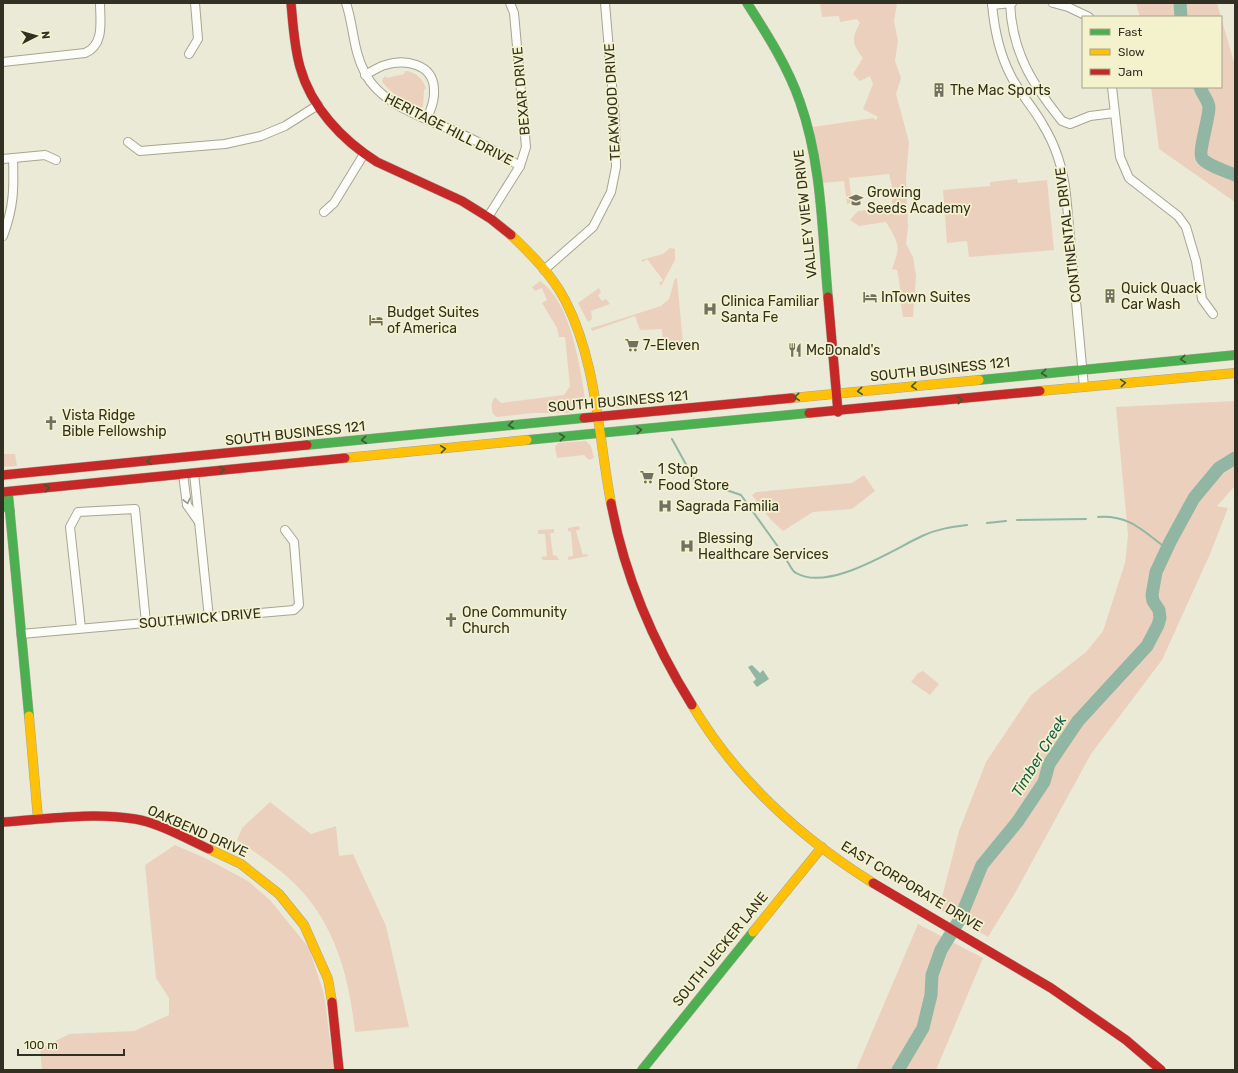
<svg xmlns="http://www.w3.org/2000/svg" width="1238" height="1073" font-family="Rubik,sans-serif">
  <rect width="100%" height="100%" fill="#ebead6"/>
  <g fill="#ecd0be">
    <path d="M820,3H897L894,21L898,41L895,61L901,78L896,94L909,142L906,177L908,227L906,244L913,257L916,276L913,317H903C900,301 901,286 897,270L892,269C901,245 899,244 886,222L859,226L850,220L858,211L879,209L892,213V187L889,174L849,178L852,203L847,204L844,181L823,183L821,181L813,127L874,118L875,121L878,117L863,109L873,84L870,76L860,81L853,74L863,58C852,44 851,39 860,23L857,19L840,22L839,16L822,17Z"/>
    <polygon points="1136,3 1217,3 1235,66 1235,202 1159,149 1151,87 1221,87 1221,17 1140,17"/>
    <path d="M405,71C415,71 423,79 426,88L424,90L423,107C409,109 391,92 382,82L383,78L386,76L387,78L404,74Z"/>
    <polygon points="1017,179 1018,183 1047,180 1054,250 969,257 967,241 947,243 943,190 990,186 990,182"/>
    <polygon points="670,248 675,249 675,260 661,286 659,283 663,280 647,259 643,262 641,260 663,254"/>
    <polygon points="675,278 677,279 683,343 663,344 662,329 640,330 635,316 592,331 591,328 598,326 661,306 669,299"/>
    <path d="M540,281C572,303 580,368 586,404L568,413H534L497,417L493,414C491,408 491,402 495,397L501,403L564,395L570,386L565,337H559L557,328L542,303L547,300L542,288L535,291L532,287Z"/>
    <polygon points="599,288 601,293 598,295 602,301 606,299 610,304 591,311 592,319 588,322 578,303"/>
    <polygon points="660,400 660,404 613,408 609,405"/>
    <polygon points="1235,401 1235,486 1217,506 1228,508 1210,554 1162,660 1091,754 1015,893 988,937 939,909 959,831 986,762 1031,695 1086,652 1103,631 1125,563 1128,535 1116,407"/>
    <polygon points="586,441 591,446 594,458 589,460 584,455 557,458 555,447 558,443"/>
    <polygon points="3,454 15,454 17,466 3,467"/>
    <polygon points="864,475 875,491 852,509 813,512 783,531 771,520 752,495 756,492 852,483"/>
    <polygon points="579,526 580,529 576,531 583,555 586,554 589,556 568,560 568,557 573,556 571,532 568,531 568,528"/>
    <polygon points="554,529 554,533 550,533 553,555 557,556 559,560 543,560 541,557 547,556 545,534 538,534 538,530"/>
    <polygon points="923,671 939,684 930,695 911,682 918,673"/>
    <path d="M270,802L311,834L336,826L339,856L353,854L386,926L409,1027L355,1032C350,984 338,934 306,896C288,874 261,856 237,840L242,828Z"/>
    <polygon points="175,845 205,858 248,881 270,900 309,948 324,994 334,1070 42,1070 40,1049 69,1034 134,1031 169,1015 169,998 156,978 145,865"/>
    <polygon points="918,924 983,958 936,1070 856,1070"/>
  </g>
  <polygon fill="#91b7a4" points="752,665 760,673 763,670 769,679 757,687 753,682 756,679 748,667"/>
  <g fill="none" stroke-linecap="round" stroke-linejoin="round">
    <g stroke="#91b7a4" stroke-width="2">
      <polyline points="672,439 694,479 741,495 781,551"/>
      <path d="M1098,517C1130,515 1143,531 1167,549"/>
      <polyline points="1017,520 1086,519"/>
      <polyline points="987,523 1006,521"/>
      <path d="M787,561C790,565 792,571 796,573C829,592 892,550 922,536C937,529 951,527 967,525"/>
    </g>
    <g stroke="#91b7a4" stroke-width="13">
      <polyline points="1180,3 1181,17"/>
      <path d="M1200,87C1202,94 1208,100 1209,107C1209,119 1198,152 1202,158C1206,165 1228,172 1235,175"/>
      <polyline points="898,1070 923,1028 931,995 932,975 941,950 960,919 982,865 1018,821 1044,782 1049,764 1078,721 1147,646 1158,625 1160,618 1159,610 1153,601 1152,595 1156,572 1170,542 1194,498 1219,468 1235,458"/>
    </g>
    <defs>
      <g id="street">
        <path d="M346,3C354,27 353,51 365,73C383,109 438,122 472,139C489,147 504,157 520,166"/>
        <path d="M992,3C994,28 999,53 1011,76C1020,94 1034,108 1043,125C1056,146 1063,169 1066,194L1084,387"/>
        <path d="M1010,3C1012,52 1032,84 1062,121L1070,124L1090,116L1114,113"/>
        <polyline points="1053,3 1068,7 1089,17"/>
        <polyline points="992,5 1012,3"/>
        <polyline points="189,54 198,39 195,3"/>
        <path d="M3,62L85,53C105,45 100,20 100,3"/>
        <path d="M365,75C371,72 378,67 385,65C404,59 433,63 434,89C435,99 431,109 427,119"/>
        <polyline points="1112,87 1120,157 1129,178 1178,216 1186,227 1196,261 1202,299 1213,314"/>
        <polyline points="128,142 140,151 225,144 261,136 285,126 318,105"/>
        <polyline points="3,159 45,155 56,160"/>
        <polyline points="324,212 334,203 364,154"/>
        <polyline points="488,217 520,166 526,147 514,13 510,3"/>
        <path d="M3,236C14,207 14,188 13,158"/>
        <polyline points="544,270 593,227 611,192 616,167 615,121 605,3"/>
        <polyline points="194,473 209,618"/>
        <polyline points="183,474 187,505 199,522"/>
        <polyline points="81,628 70,527 78,512 135,509 146,623"/>
        <polyline points="21,634 294,610 299,605 294,542 285,530"/>
      </g>
      <g id="fast">
        <path d="M747,3C767,34 788,67 800,102C822,164 822,232 828,297"/>
        <polyline points="979,380 1235,355"/>
        <polyline points="527,440 809,413"/>
        <polyline points="307,445 584,418"/>
        <polyline points="8,492 29,716"/>
        <polyline points="3,502 10,511"/>
        <polyline points="642,1070 753,932"/>
      </g>
      <g id="slow">
        <path d="M511,235C531,254 552,275 565,300C597,362 598,435 611,503"/>
        <polyline points="1040,391 1235,373"/>
        <polyline points="792,398 979,380"/>
        <polyline points="345,458 527,440"/>
        <path d="M692,705C736,779 801,838 873,883"/>
        <polyline points="29,716 38,819"/>
        <polyline points="209,849 241,864 279,894 304,925 328,979 332,1002"/>
        <polyline points="753,932 822,847"/>
      </g>
      <g id="jam">
        <path d="M291,3C293,24 294,46 300,67C311,107 342,140 377,162L462,201L491,219L511,235"/>
        <polyline points="828,297 838,412"/>
        <polyline points="809,413 1040,391"/>
        <polyline points="584,418 792,398"/>
        <polyline points="3,475 307,445"/>
        <polyline points="3,492 345,458"/>
        <path d="M611,503C624,574 654,644 692,705"/>
        <path d="M3,822C46,819 92,812 135,819C159,823 187,839 209,849"/>
        <polyline points="873,883 1051,988 1126,1040 1161,1070"/>
        <polyline points="332,1002 339,1070"/>
      </g>
    </defs>
    <use href="#street" stroke="#a6a596" stroke-width="10"/>
    <use href="#fast" stroke="#a6a596" stroke-width="10"/>
    <use href="#slow" stroke="#a6a596" stroke-width="10"/>
    <use href="#jam" stroke="#a6a596" stroke-width="10"/>
    <use href="#street" stroke="#fcfcf9" stroke-width="8"/>
    <use href="#fast" stroke="#4caf50" stroke-width="9"/>
    <use href="#slow" stroke="#ffc107" stroke-width="9"/>
    <use href="#jam" stroke="#c62828" stroke-width="9"/>
  </g>
  <defs><path id="oneway-chevron" d="M-2-3.5L2.5 0L-2 3.5" fill="none" stroke-width="1.6" stroke-linecap="round" stroke-linejoin="round"/></defs>
  <g stroke="#3a5c32">
    <use href="#oneway-chevron" transform="translate(1183 359) rotate(175)"/>
    <use href="#oneway-chevron" transform="translate(1044 373) rotate(174)"/>
    <use href="#oneway-chevron" transform="translate(1123 383) rotate(-5)"/>
    <use href="#oneway-chevron" transform="translate(914 386) rotate(175)"/>
    <use href="#oneway-chevron" transform="translate(860 391) rotate(175)"/>
    <use href="#oneway-chevron" transform="translate(797 397) rotate(175)"/>
    <use href="#oneway-chevron" transform="translate(960 400) rotate(-6)"/>
    <use href="#oneway-chevron" transform="translate(511 425) rotate(174)"/>
    <use href="#oneway-chevron" transform="translate(639 430) rotate(-5)"/>
    <use href="#oneway-chevron" transform="translate(562 437) rotate(-6)"/>
    <use href="#oneway-chevron" transform="translate(364 440) rotate(174)"/>
    <use href="#oneway-chevron" transform="translate(443 449) rotate(-6)"/>
    <use href="#oneway-chevron" transform="translate(149 461) rotate(175)"/>
    <use href="#oneway-chevron" transform="translate(222 470) rotate(-5)"/>
    <use href="#oneway-chevron" transform="translate(47 488) rotate(-6)"/>
  </g>
  <use stroke="#96968e" href="#oneway-chevron" transform="translate(187 501) rotate(77)"/>
  <defs>
    <symbol id="building-bare" viewBox="-9 -9 18 18"><path d="M-4-6H4V6H1V3H-1V6H-4ZM-2.5-4.3h1.7v1.8h-1.7ZM.8-4.3h1.7v1.8H.8ZM-2.5-1h1.7V.8h-1.7ZM.8-1h1.7V.8H.8Z" fill="#727161" stroke="#f4f2cd" stroke-width="2.5" paint-order="stroke"/></symbol>
    <symbol id="school-bare" viewBox="-9 -9 18 18"><path d="M0-5L7-2L0 1L-7-2ZM-4 1L0 2.5L4 1V4Q0 6-4 4Z" fill="#727161" stroke="#f4f2cd" stroke-width="2.5" paint-order="stroke"/></symbol>
    <symbol id="hotel-bare" viewBox="-9 -9 18 18"><path d="M-6-4.5h1.5V1H6V5H4.5V3h-9V5H-6ZM-4 0a1.8 1.8 0 1 1 3.6 0ZM.5 0V-2.5h3Q6-2.5 6 0Z" fill="#727161" stroke="#f4f2cd" stroke-width="2.5" paint-order="stroke"/></symbol>
    <symbol id="hospital-bare" viewBox="-9 -9 18 18"><path d="M-5-5h3v3.5h4V-5h3V5h-3V1.5h-4V5h-3Z" fill="#727161" stroke="#f4f2cd" stroke-width="2.5" paint-order="stroke"/></symbol>
    <symbol id="supermarket-bare" viewBox="-9 -9 18 18"><path d="M-6-5.5h2.5l.6 2H6L4.5 2H-2.5L-4.4-4H-6ZM-1.5 3.2a1.3 1.3 0 1 0 .1 0ZM3 3.2a1.3 1.3 0 1 0 .1 0Z" fill="#727161" stroke="#f4f2cd" stroke-width="2.5" paint-order="stroke"/></symbol>
    <symbol id="restaurant-bare" viewBox="-9 -9 18 18"><path d="M-5-6h1v4h1v-4h1v4h1v-4h1v5L-1.5 .5V6h-2V.5L-5-1ZM5-6V6H3V1.5H1.5Q1.5-4 5-6Z" fill="#727161" stroke="#f4f2cd" stroke-width="2.5" paint-order="stroke"/></symbol>
    <symbol id="church-bare" viewBox="-9 -9 18 18"><path d="M-1.2-6h2.4v3.5h3.3v2.4h-3.3V6h-2.4V-.1h-3.3v-2.4h3.3Z" fill="#727161" stroke="#f4f2cd" stroke-width="2.5" paint-order="stroke"/></symbol>
  </defs>
  <g fill-rule="evenodd">
    <use href="#building-bare" x="929" y="80" width="20" height="20"/>
    <use href="#school-bare" x="846" y="190" width="20" height="20"/>
    <use href="#building-bare" x="1100" y="286" width="20" height="20"/>
    <use href="#hotel-bare" x="860" y="287" width="20" height="20"/>
    <use href="#hospital-bare" x="700" y="299" width="20" height="20"/>
    <use href="#hotel-bare" x="366" y="310" width="20" height="20"/>
    <use href="#supermarket-bare" x="622" y="335" width="20" height="20"/>
    <use href="#restaurant-bare" x="785" y="340" width="20" height="20"/>
    <use href="#church-bare" x="41" y="413" width="20" height="20"/>
    <use href="#supermarket-bare" x="637" y="467" width="20" height="20"/>
    <use href="#hospital-bare" x="655" y="496" width="20" height="20"/>
    <use href="#hospital-bare" x="677" y="536" width="20" height="20"/>
    <use href="#church-bare" x="441" y="610" width="20" height="20"/>
  </g>
  <g text-anchor="middle" stroke-width="3.5" stroke-linejoin="round" paint-order="stroke">
    <g font-size="14" fill="#313022" stroke="#f4f2cd" text-anchor="start">
      <text x="950" y="95">The Mac Sports</text>
      <text x="867" y="197">Growing<tspan x="867" dy="16">Seeds Academy</tspan></text>
      <text x="1121" y="293">Quick Quack<tspan x="1121" dy="16">Car Wash</tspan></text>
      <text x="881" y="302">InTown Suites</text>
      <text x="721" y="306">Clinica Familiar<tspan x="721" dy="16">Santa Fe</tspan></text>
      <text x="387" y="317">Budget Suites<tspan x="387" dy="16">of America</tspan></text>
      <text x="643" y="350">7-Eleven</text>
      <text x="806" y="355">McDonald's</text>
      <text x="62" y="420">Vista Ridge<tspan x="62" dy="16">Bible Fellowship</tspan></text>
      <text x="658" y="474">1 Stop<tspan x="658" dy="16">Food Store</tspan></text>
      <text x="676" y="511">Sagrada Familia</text>
      <text x="698" y="543">Blessing<tspan x="698" dy="16">Healthcare Services</tspan></text>
      <text x="462" y="617">One Community<tspan x="462" dy="16">Church</tspan></text>
    </g>
    <g font-size="14" fill="#313022" stroke="#f4f2cd">
      <text transform="translate(521 91) rotate(-95)" y="5">BEXAR DRIVE</text>
      <text transform="translate(612 102) rotate(-93)" y="5">TEAKWOOD DRIVE</text>
      <text transform="translate(449 129) rotate(27)" y="5">HERITAGE HILL DRIVE</text>
      <text transform="translate(805 214) rotate(-96)" y="5">VALLEY VIEW DRIVE</text>
      <text transform="translate(1068 235) rotate(-97)" y="5">CONTINENTAL DRIVE</text>
      <text transform="translate(940 369) rotate(-6)" y="5">SOUTH BUSINESS 121</text>
      <text transform="translate(618 401) rotate(-5)" y="5">SOUTH BUSINESS 121</text>
      <text transform="translate(295 433) rotate(-6)" y="5">SOUTH BUSINESS 121</text>
      <text transform="translate(200 618) rotate(-5)" y="5">SOUTHWICK DRIVE</text>
      <text transform="translate(198 831) rotate(24)" y="5">OAKBEND DRIVE</text>
      <text transform="translate(912 886) rotate(31)" y="5">EAST CORPORATE DRIVE</text>
      <text transform="translate(720 949) rotate(-51)" y="5">SOUTH UECKER LANE</text>
    </g>
    <g font-size="15" font-style="italic" fill="#165e4c" stroke="#f4f2cd">
      <text transform="translate(1039 756) rotate(-59)" y="5">Timber Creek</text>
    </g>
  </g>
  <rect width="1238" height="1073" fill="none" stroke="#313022" stroke-width="8"/>
  <rect x="1082" y="16" width="140" height="72" fill="#f4f2cd" stroke="#a6a489"/>
  <rect x="1090" y="29" width="20" height="6" fill="#4caf50" stroke="#a6a489"/>
  <text x="1118" y="36" font-size="12" fill="#313022">Fast</text>
  <rect x="1090" y="49" width="20" height="6" fill="#ffc107" stroke="#a6a489"/>
  <text x="1118" y="56" font-size="12" fill="#313022">Slow</text>
  <rect x="1090" y="69" width="20" height="6" fill="#c62828" stroke="#a6a489"/>
  <text x="1118" y="76" font-size="12" fill="#313022">Jam</text>
  <g transform="translate(36 36) rotate(84)" stroke="#f4f2cd" stroke-width="3" paint-order="stroke">
  <path d="M0-3L7 15L0 10L-7 15Z" fill="#313022"/>
  <text y="-6" font-size="11" font-weight="bold" text-anchor="middle" fill="#313022">N</text>
  </g>
  <path d="M18 1049v6h106v-6" fill="none" stroke="#313022" stroke-width="2"/>
  <text x="24" y="1049" font-size="12" fill="#313022" stroke="#f4f2cd" stroke-width="3" paint-order="stroke">100 m</text>
</svg>
